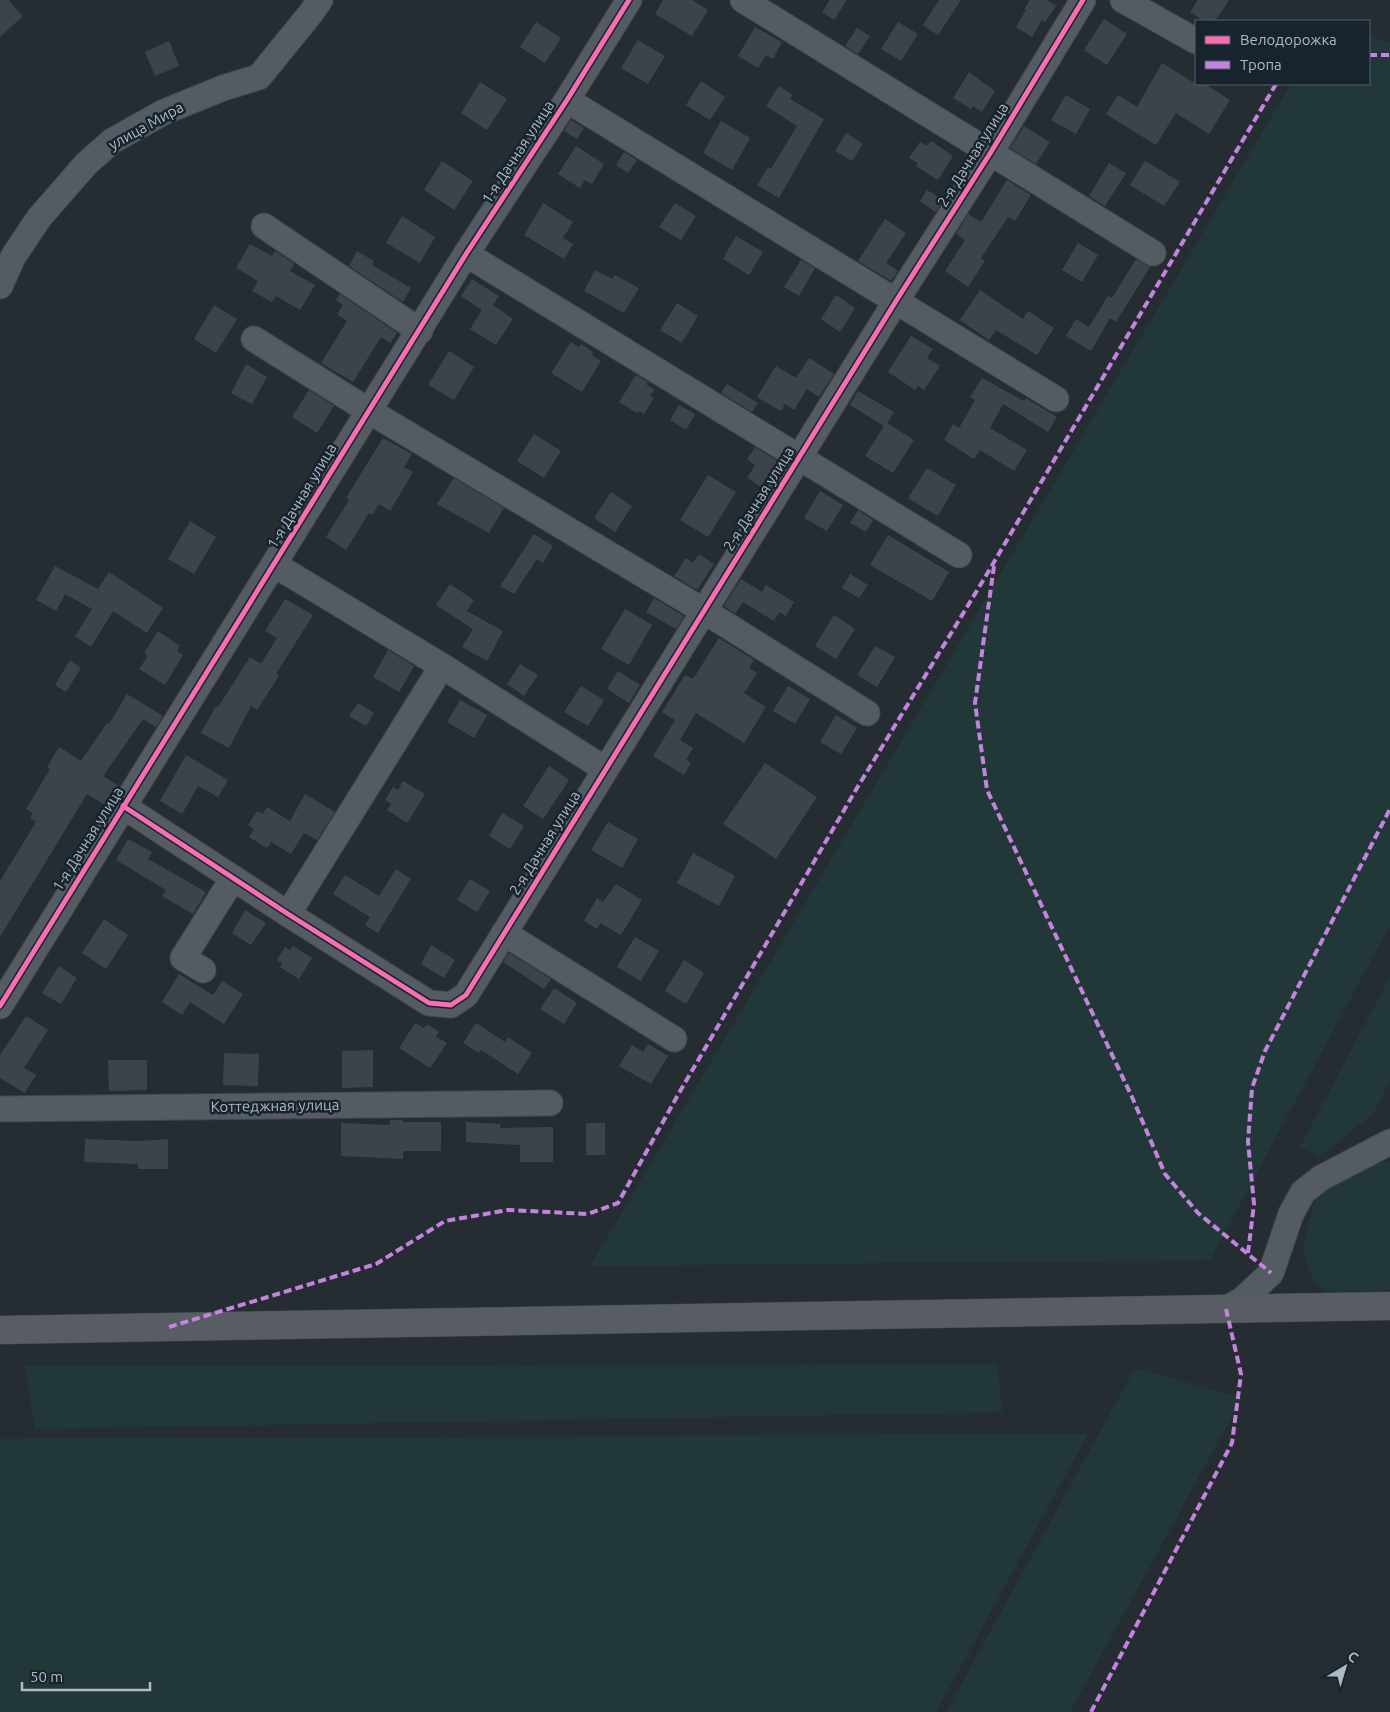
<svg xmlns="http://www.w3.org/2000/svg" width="1390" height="1712" font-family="Ubuntu,sans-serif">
  <rect width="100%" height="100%" fill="#252d33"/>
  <g fill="#223838">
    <polygon points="1369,35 1390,43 1390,925 1210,1260 590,1266 1291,84 1369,84"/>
    <polygon points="1390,977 1390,1081 1373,1114 1319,1157 1300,1147"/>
    <polygon points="1376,1162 1390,1162 1390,1290 1329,1292 1316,1284 1307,1266 1303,1249 1313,1205 1323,1192"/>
    <polygon points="998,1364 1002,1412 35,1429 25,1366"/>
    <polygon points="1135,1368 1242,1398 1070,1712 946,1712"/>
    <polygon points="1088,1434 936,1712 0,1712 0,1439"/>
  </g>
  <g fill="#3d4449">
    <polygon points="0,0 8,0 23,16 0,37"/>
    <polygon points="663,0 692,0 708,10 692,36 655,14"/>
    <polygon points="830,0 847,0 834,20 822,12"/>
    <polygon points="939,0 961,0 938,35 923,25"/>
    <polygon points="1030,0 1047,0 1056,6 1045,22 1042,20 1032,37 1016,27 1026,10 1024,9"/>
    <polygon points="1198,0 1229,0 1215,21 1204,21 1190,12"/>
    <polygon points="1104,19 1127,34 1107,65 1084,50"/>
    <polygon points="536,22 561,38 545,63 520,47"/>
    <polygon points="898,22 918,34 901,61 881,49"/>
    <polygon points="755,27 782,42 773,59 766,55 758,68 738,56"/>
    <polygon points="857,28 870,36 858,54 845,46"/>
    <polygon points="638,40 665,56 648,84 621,68"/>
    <polygon points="169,41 179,66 155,76 145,52"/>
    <polygon points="1162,63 1196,84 1205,84 1230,100 1209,134 1176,113 1156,145 1106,114 1118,95 1137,107"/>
    <polygon points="969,72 995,91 982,112 973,106 971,109 953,98"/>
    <polygon points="701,81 725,97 710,120 686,105"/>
    <polygon points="480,82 507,99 487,130 461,113"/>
    <polygon points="779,86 793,95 790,99 824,119 779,198 757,185 768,167 771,169 797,126 766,106"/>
    <polygon points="1066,95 1090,109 1076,134 1051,120"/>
    <polygon points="571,120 584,128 577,139 564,131"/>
    <polygon points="721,121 750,138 732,170 703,153"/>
    <polygon points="1024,126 1050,142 1036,164 1010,148"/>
    <polygon points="846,133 863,144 852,161 835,151"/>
    <polygon points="931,141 953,156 938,180 916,166 918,163 909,158 920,142 927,146"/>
    <polygon points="576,146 604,164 592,184 585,180 580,188 558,174"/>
    <polygon points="624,152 637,160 628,173 616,165"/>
    <polygon points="442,161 473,181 454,210 424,190"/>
    <polygon points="1145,161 1180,182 1164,206 1130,185"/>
    <polygon points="1109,163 1126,173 1105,206 1089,196"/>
    <polygon points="1007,180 1031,195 1015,221 1008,217 981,258 985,261 968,287 945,271 965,240 956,234 968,214 981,222"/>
    <polygon points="927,190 943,200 936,212 920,201"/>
    <polygon points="543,203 573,222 563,238 573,244 564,259 524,235"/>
    <polygon points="675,203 696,216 681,240 659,227"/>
    <polygon points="402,216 435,237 420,263 386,243"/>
    <polygon points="885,219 906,233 886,263 898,271 891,281 858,261"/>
    <polygon points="736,236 763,252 749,275 723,259"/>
    <polygon points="1078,243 1098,255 1082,282 1062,270"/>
    <polygon points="250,244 272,256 275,251 283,256 294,264 290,271 315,285 300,310 276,296 272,302 252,291 258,281 236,268"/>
    <polygon points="357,251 374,261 372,265 411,288 403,302 349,266"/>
    <polygon points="1136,259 1150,267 1116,322 1110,318 1091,351 1066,336 1076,319 1089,327 1108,296 1112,298"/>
    <polygon points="801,260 815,268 799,296 784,287"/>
    <polygon points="595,270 612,279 615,275 639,288 624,313 584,291"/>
    <polygon points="472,279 499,296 493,305 513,319 496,345 470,329 482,310 461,296"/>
    <polygon points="980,290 1023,319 1028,311 1054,328 1037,355 996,330 989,340 960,320"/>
    <polygon points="340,294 397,333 390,343 381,337 353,382 321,363 347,321 337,314 343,305 336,300"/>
    <polygon points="836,295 855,308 840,332 821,319"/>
    <polygon points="677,303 698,316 682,343 660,330"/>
    <polygon points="214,305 237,319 216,353 194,339"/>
    <polygon points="911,336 933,349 927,358 940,366 924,390 918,386 915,390 888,372"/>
    <polygon points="571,342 579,347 581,344 593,352 592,355 601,361 582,392 551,373"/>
    <polygon points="449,351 474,367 454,400 428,385"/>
    <polygon points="809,358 834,374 819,397 807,389 794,410 785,404 781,411 757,397 776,366 796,378"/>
    <polygon points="246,364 267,377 252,404 231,393"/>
    <polygon points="636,375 648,382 646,384 654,390 650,396 654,398 644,414 639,411 637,413 619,402"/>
    <polygon points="982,378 1024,401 1026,398 1057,417 1048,432 1003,404 990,428 1027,450 1014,471 980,450 974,459 944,440 953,424 959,428 975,400 970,397"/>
    <polygon points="727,384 758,403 752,412 721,393"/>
    <polygon points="309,390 334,406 317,433 292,417"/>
    <polygon points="858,391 894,412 887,423 914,440 893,473 865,456 884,426 850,405"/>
    <polygon points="679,405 695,414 686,430 670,420"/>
    <polygon points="534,434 561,451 544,478 517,461"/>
    <polygon points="383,438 412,454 404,467 413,472 390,511 379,504 372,515 369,513 346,550 326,537 349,500 346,498"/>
    <polygon points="755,447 779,462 763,488 747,478 755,465 747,459"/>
    <polygon points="927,468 956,485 938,516 908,498"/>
    <polygon points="708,475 736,492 708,537 680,520"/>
    <polygon points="454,478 504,508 489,533 437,504"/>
    <polygon points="820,491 843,505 827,531 804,518"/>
    <polygon points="611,492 632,506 615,532 594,518"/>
    <polygon points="858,510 873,520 866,532 850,523"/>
    <polygon points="190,521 216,537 194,574 168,559"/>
    <polygon points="534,534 553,546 543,563 537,559 514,594 500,586"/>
    <polygon points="888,535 949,572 932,601 870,565"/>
    <polygon points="699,554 714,564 697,590 674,576 686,558 693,563"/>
    <polygon points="55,566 98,589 109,572 163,608 147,633 113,611 91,647 75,636 92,609 65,594 56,611 36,600"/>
    <polygon points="850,574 868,585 859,598 842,588"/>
    <polygon points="741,579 762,592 766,585 794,602 786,616 779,612 774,621 743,602 735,614 724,606"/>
    <polygon points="450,584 474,600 467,611 503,631 487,661 462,647 473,629 436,605"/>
    <polygon points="654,598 684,616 676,629 646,612"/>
    <polygon points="285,599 313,615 276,674 279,676 257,710 251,706 229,748 201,733 216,706 218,707 250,657 261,664 277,638 265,631"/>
    <polygon points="625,609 652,625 629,665 601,649"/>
    <polygon points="834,615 855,629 836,659 815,646"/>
    <polygon points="158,631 180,646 177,651 183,655 165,685 139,669 148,656 144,653"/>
    <polygon points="719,638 754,660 749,668 757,673 744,693 766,707 744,743 696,713 680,740 693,748 686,760 691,763 684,775 653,756 675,720 662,712 685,675 693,679"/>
    <polygon points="875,646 895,657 877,687 857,675"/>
    <polygon points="388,650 414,666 399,692 373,677"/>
    <polygon points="70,660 81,668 66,692 55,685"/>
    <polygon points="520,664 538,675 524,696 507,684"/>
    <polygon points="618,671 640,685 629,703 607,689"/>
    <polygon points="581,686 604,700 588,726 564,712"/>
    <polygon points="788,686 810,699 795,724 773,711"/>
    <polygon points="127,694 163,716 156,727 143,719 103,776 119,786 107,806 87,794 0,937 0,881 36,822 30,818 33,813 26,809 50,769 47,767 59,747 81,761 107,723 109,724"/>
    <polygon points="460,700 487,715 474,738 447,722"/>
    <polygon points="358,703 374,713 366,726 349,716"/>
    <polygon points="836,715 857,728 841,754 820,742"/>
    <polygon points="186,755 228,780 218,797 198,786 182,814 160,801"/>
    <polygon points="765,763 817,797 776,859 723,824"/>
    <polygon points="549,766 569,780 543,819 523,806"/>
    <polygon points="403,781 425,794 407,823 387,810 391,804 385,800 393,787 398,790"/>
    <polygon points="305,794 335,812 317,840 304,833 291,854 271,842 267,848 249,837 254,829 248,825 257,811 263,814 267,807 290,821"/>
    <polygon points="502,813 524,826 510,849 489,836"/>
    <polygon points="608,822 638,839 622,868 591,850"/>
    <polygon points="128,839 152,852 148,859 206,892 193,914 162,896 166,890 116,860"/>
    <polygon points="693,853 735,876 719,906 677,883"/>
    <polygon points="396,869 411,879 378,933 365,925 370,917 333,894 345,875 379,896"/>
    <polygon points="470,879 490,891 477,912 457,900"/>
    <polygon points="616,884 642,900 621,935 600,923 597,929 584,921 597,898 603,902"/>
    <polygon points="245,910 266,923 251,945 232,933"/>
    <polygon points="104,919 128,935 106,969 82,953"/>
    <polygon points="635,937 659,951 641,981 617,967"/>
    <polygon points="431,945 455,960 444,978 421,964"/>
    <polygon points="293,946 312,958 299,979 280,967 282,963 277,960 285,947 290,950"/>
    <polygon points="509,953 551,979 544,989 503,962"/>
    <polygon points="684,960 704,973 686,1004 665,991"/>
    <polygon points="59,966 77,978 61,1004 42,993"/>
    <polygon points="179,974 213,995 222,981 243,994 224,1024 190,1002 182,1015 162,1002"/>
    <polygon points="554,988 577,1003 564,1024 540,1009"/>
    <polygon points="26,1016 48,1030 24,1068 36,1075 25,1093 0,1078 0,1055"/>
    <polygon points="415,1023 424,1028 427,1024 439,1032 436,1037 447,1043 430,1068 399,1048"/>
    <polygon points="476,1023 505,1042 508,1037 532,1053 518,1074 481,1050 479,1053 463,1043"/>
    <polygon points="648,1044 668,1056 651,1084 619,1066 632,1045 643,1052"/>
    <polygon points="373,1050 373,1087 342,1088 342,1051"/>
    <polygon points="224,1053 259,1054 258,1086 223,1085"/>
    <polygon points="108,1060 147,1060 147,1090 109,1091"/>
    <polygon points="390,1120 403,1120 403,1122 441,1122 441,1151 403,1151 403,1159 341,1156 341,1123 390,1125"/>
    <polygon points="466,1122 501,1124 500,1128 553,1127 553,1162 520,1162 520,1145 466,1142"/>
    <rect x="586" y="1123" width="19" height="32"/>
    <polygon points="85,1139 138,1141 168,1139 168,1169 138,1169 138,1164 84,1162"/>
  </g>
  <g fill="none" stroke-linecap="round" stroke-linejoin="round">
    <defs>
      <g id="minor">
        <polyline points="743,0 1153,253"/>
        <polyline points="1123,0 1196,41"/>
        <polyline points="567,100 1056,399"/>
        <polyline points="264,226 420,331"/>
        <polyline points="466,254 959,555"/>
        <polyline points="0,286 13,257 39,218 86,164 112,141 164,112 223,88 259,77 311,13 320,0"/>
        <polyline points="254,339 369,411 704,611 867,713"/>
        <polyline points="275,565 442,666 605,769"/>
        <polyline points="123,806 288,914 429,1003 451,1005 466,995 896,301 991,152 1083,0"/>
        <polyline points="288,914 442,666"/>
        <polyline points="504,933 674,1039"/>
        <polyline points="203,970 183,958 233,878"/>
        <polyline points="0,1006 466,254 567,100 629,0"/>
        <polyline points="0,1109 550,1103"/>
        <polyline points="1226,1309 1242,1300 1271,1273 1291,1214 1303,1192 1321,1178 1390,1142"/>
      </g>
      <polyline id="major" points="0,1330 1390,1306"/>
    </defs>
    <use href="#minor" stroke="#42494e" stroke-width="27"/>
    <use href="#major" stroke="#424a50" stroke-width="29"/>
    <use href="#minor" stroke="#545b62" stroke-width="25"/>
    <use href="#major" stroke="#575d63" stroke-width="28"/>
    <g stroke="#c483df" stroke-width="4" stroke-dasharray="8 4" stroke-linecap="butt">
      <polyline points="1369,55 1390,55"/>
      <polyline points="994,566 975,703 987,790 1132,1097 1165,1174 1198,1213 1271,1273"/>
      <polyline points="1248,1253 1254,1204 1248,1142 1252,1088 1265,1051 1390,809"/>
      <polyline points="169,1327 376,1264 445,1221 508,1210 588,1214 618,1203 679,1093 857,788 984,579 1276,84"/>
      <polyline points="1091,1712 1232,1443 1241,1374 1226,1309"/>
    </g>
    <defs>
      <g id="cycleway">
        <polyline points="123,806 288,914 429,1003 451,1005 466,995 896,301 991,152 1083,0"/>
        <polyline points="0,1006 466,254 567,100 629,0"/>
      </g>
    </defs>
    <use href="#cycleway" stroke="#18242d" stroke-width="8"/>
    <use href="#cycleway" stroke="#f96db3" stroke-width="5"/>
  </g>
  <g text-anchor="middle" stroke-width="5" stroke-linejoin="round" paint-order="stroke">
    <g font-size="15" fill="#adbac6" stroke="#18242d">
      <text transform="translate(146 126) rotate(-29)" y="5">улица Мира</text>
      <text transform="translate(518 152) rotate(-57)" y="5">1-я Дачная улица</text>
      <text transform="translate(973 155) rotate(-58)" y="5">2-я Дачная улица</text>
      <text transform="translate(302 496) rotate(-59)" y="5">1-я Дачная улица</text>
      <text transform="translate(759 499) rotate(-58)" y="5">2-я Дачная улица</text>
      <text transform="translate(88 839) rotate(-58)" y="5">1-я Дачная улица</text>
      <text transform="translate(545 843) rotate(-58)" y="5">2-я Дачная улица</text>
      <text transform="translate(275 1106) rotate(-1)" y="5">Коттеджная улица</text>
    </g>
  </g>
  <rect x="1195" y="20" width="175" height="65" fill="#18242d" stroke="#54606a"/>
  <rect x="1205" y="36" width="25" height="8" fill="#f96db3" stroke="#54606a"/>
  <text x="1240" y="45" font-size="15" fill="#adbac6">Велодорожка</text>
  <rect x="1205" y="61" width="25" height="8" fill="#c483df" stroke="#54606a"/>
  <text x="1240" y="70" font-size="15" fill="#adbac6">Тропа</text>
  <g transform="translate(1345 1667) rotate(38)" stroke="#18242d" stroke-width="4" paint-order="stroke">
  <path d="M0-4L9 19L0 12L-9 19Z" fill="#adbac6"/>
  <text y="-8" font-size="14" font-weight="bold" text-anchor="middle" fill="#adbac6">С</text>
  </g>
  <path d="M22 1682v8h128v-8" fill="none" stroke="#adbac6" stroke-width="2.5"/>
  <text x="30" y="1682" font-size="15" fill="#adbac6" stroke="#18242d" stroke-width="4" paint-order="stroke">50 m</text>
</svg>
